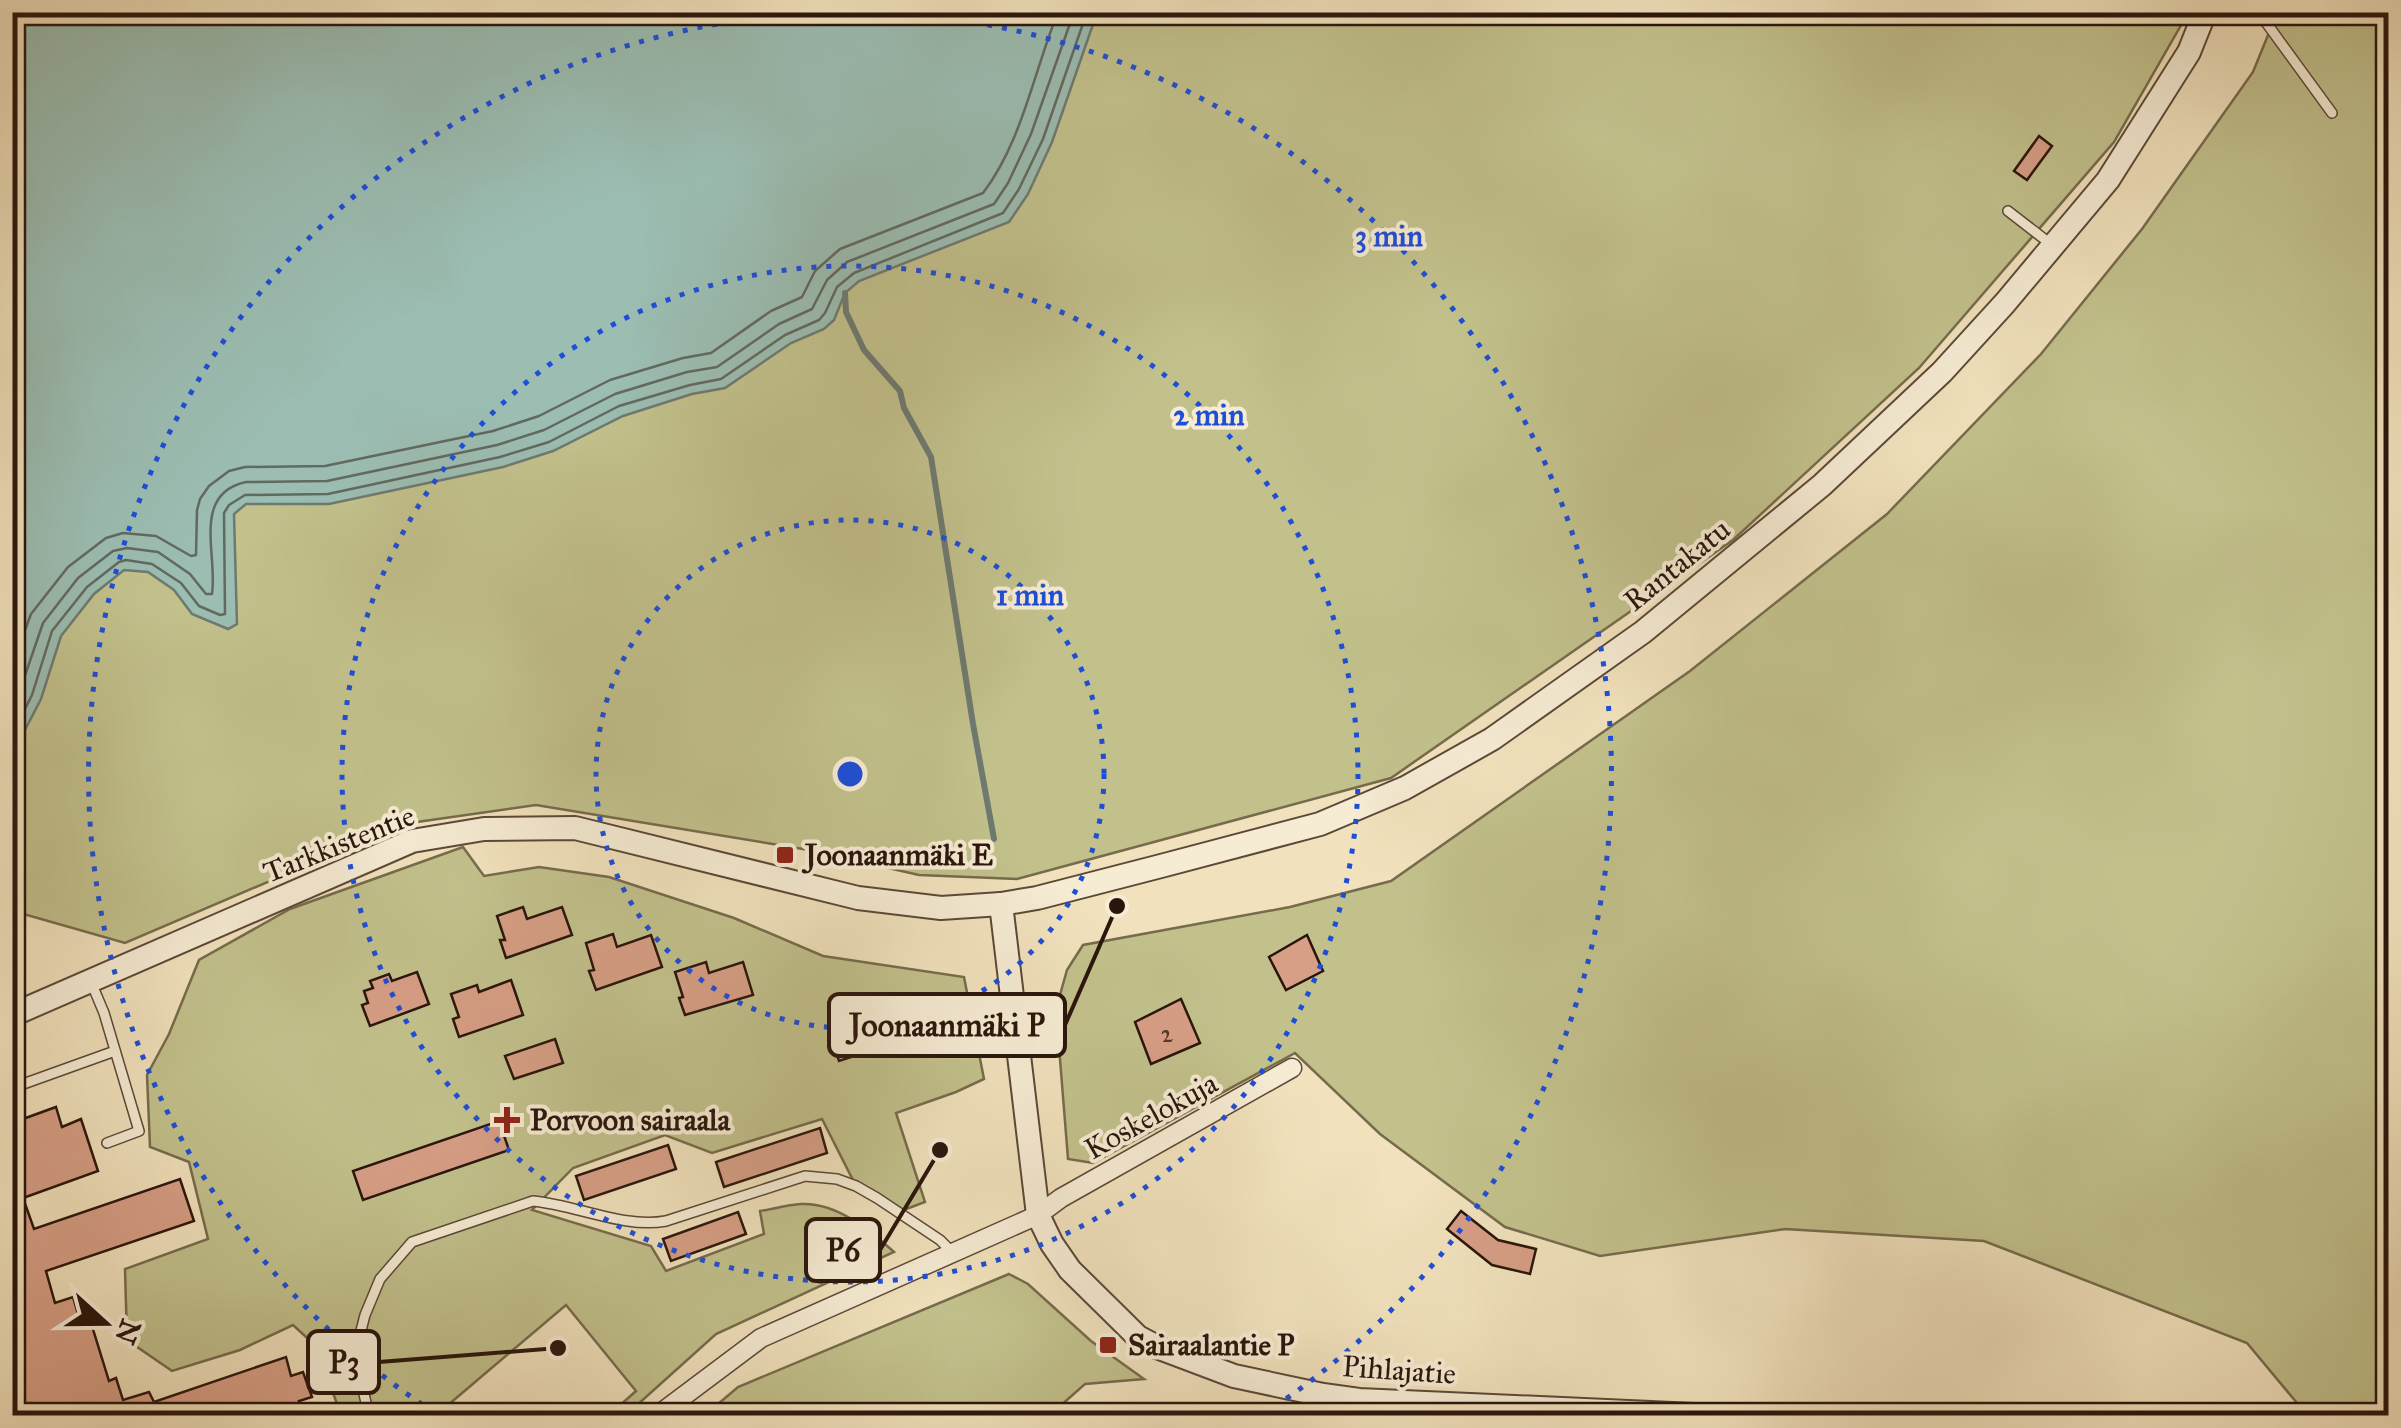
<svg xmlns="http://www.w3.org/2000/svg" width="2401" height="1428" font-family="'IM FELL Great Primer',serif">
  <rect width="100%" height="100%" fill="#f1e2bd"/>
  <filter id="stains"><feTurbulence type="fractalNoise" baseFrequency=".002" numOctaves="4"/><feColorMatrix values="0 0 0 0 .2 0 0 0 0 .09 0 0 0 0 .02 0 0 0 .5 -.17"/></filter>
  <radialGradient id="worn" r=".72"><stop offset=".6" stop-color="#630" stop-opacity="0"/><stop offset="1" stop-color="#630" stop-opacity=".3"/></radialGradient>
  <g fill="#c2c18c" stroke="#766b4c" stroke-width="2.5">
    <polygon points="13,13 2188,13 2114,142 1919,368 1733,540 1391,778 1017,879 919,875 809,850 536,805 403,824 125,943 13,911"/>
    <polygon points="2277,13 2388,13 2388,1415 2300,1415 2297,1403 2247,1343 1984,1241 1785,1229 1600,1256 1505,1227 1380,1134 1295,1053 1093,1163 1068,1159 1056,1009 1067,970 1083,945 1290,907 1391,881 1690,671 1887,514 2041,354 2142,229 2253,72"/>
    <path d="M463,847L484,876L539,867L609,877L734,918L823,956L964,977L984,1079L956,1092L896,1113L925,1202L898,1212L856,1186L822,1119L712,1153L665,1135L573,1168L532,1210L651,1246L666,1271L764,1234L760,1211C773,1209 787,1205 801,1204C836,1202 870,1230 894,1252L716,1334L626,1415H609L636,1391L566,1305L448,1405L410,1415H341L316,1346L293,1325L240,1350L172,1371L127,1340L125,1269L208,1239L189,1162L150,1147L147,1075L169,1034L199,960L290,909Z"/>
    <polygon points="1009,1274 1028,1284 1091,1341 1144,1379 1085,1384 1050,1415 705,1415 738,1387"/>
  </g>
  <polygon fill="#9bbdb2" stroke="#6e7a70" stroke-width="2.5" points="13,12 1097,12 1097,13 1052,142 1028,194 1009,222 859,281 845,293 834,320 824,329 791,343 725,388 692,394 623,416 553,451 503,467 329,504 246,504 234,514 237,624 228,629 192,614 174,590 148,572 124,570 94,594 61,636 41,699 13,753"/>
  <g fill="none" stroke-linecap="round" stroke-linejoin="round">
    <g stroke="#62695f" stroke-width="2.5">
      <path d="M12,665L31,614L68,567L106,538L123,533L156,536L191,556L196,555L197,510L200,499L209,486L229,471L245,467L325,466L493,431L539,416L610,380L683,358L711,353L771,311L802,297L815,271L840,249L983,193C1022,142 1034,71 1058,12"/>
      <path d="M12,706L20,690L43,623L78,578L113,551L127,548L158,552L190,574L206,594H212C218,555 191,494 246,482L327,481L497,445L544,430L615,394L687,372L717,367L779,324L812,309L827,280L847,262L994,204L1008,183L1031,134L1074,12"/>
      <polyline points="12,735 32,695 52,631 87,587 119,562 126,560 152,564 181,583 199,606 220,615 225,614 224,513 229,505 245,495 328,494 500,457 549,442 619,406 690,385 721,379 785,335 819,320 825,313 837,287 854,273 1003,213 1019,189 1043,139 1087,12"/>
    </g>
    <polyline stroke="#6e7a70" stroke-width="6" points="845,293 846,312 864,350 900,391 904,408 931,457 973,724 994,839"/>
  </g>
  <g fill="#d79f86" stroke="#2a150c" stroke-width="2.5">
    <polygon points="2039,136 2052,146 2027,180 2014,171"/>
    <polygon points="523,907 527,919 562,907 572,935 506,958 500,940 505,940 497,916"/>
    <polygon points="613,934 617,947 651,935 662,967 596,990 589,971 594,970 586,943"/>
    <polygon points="1307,935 1323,971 1286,990 1269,957"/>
    <polygon points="706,962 709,973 743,962 753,995 685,1015 679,998 683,997 675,972"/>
    <polygon points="417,972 429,1004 370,1026 362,1005 368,1003 364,991 373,988 370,981 389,974 392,981"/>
    <polygon points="511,980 523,1015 459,1037 453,1019 459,1017 451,994 477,985 479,992"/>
    <polygon points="1181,999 1200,1043 1151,1064 1135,1022"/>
    <polygon points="922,1000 932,1031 839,1061 829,1031"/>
    <polygon points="555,1039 563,1063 514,1079 505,1056"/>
    <polygon points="56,1107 62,1127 81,1119 98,1171 23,1198 34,1229 180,1179 194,1221 46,1271 55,1303 73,1297 78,1314 87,1310 109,1381 116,1378 123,1400 149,1392 154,1402 286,1357 291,1376 303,1372 312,1397 299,1401 305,1416 12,1416 12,1314 16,1313 12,1303 12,1123"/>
    <polygon points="499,1121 509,1150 363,1200 353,1171"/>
    <polygon points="820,1128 827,1153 724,1187 716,1162"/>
    <polygon points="668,1145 676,1169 584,1200 576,1176"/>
    <polygon points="1461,1211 1498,1240 1536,1249 1530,1274 1492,1265 1447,1229"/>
    <polygon points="738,1212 746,1234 671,1261 663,1239"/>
  </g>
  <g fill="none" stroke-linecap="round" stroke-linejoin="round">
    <defs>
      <g id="service">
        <polyline points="2250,12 2265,21 2332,113"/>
        <polyline points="2008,211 2052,245"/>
        <polyline points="91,982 104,1013 139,1131 107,1143"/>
        <polyline points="12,1088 115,1051"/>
        <path d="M369,1416L355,1354L365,1315L380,1279L412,1242L533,1201C576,1205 625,1229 666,1221L805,1176L837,1179L856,1186L877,1198L940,1240L953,1253"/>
      </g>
      <polyline id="minor" points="657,1416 761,1338 1038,1215 1061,1198 1292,1068"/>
      <g id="tertiary">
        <polyline points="1001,904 1038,1215 1052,1244 1070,1270 1138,1337 1157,1347 1234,1376 1323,1395 1359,1400 1717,1416"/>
        <polyline points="12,1015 412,841 484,829 575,828 858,898 941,908 1001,904 1037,898 1161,866 1320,824 1405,788 1492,739 1643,632 1822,485 1942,372 2005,303 2108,180 2189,52 2205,12"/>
      </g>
    </defs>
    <use href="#service" stroke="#5c4838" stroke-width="12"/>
    <use href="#minor" stroke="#5c4838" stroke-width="21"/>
    <use href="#tertiary" stroke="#5c4838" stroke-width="26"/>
    <use href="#service" stroke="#f6ecd4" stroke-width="9"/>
    <use href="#minor" stroke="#f6ecd4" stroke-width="18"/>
    <use href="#tertiary" stroke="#f6ecd4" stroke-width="22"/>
  </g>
  <g fill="none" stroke="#1d4ed8" stroke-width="5" stroke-dasharray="5 10">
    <circle cx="850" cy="774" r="254"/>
    <circle cx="850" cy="774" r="508"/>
    <path d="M435 1413A762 762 0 0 1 817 13M883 13A762 762 0 0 1 1265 1413"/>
  </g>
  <g fill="#8f2418" stroke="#f6ecd4" stroke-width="4">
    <rect x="775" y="845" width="20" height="20" rx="5"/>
    <path d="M502 1105h10v10h10v10h-10v10h-10v-10h-10v-10h10z"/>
    <rect x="1098" y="1335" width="20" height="20" rx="5"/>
  </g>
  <g text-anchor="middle" stroke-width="8" stroke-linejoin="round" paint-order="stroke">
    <g font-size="25" fill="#55382a">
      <text x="1167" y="1042">2</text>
    </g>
    <g font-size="30" fill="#2a150c" stroke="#f6ecd4">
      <text transform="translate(1677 565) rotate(-39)" y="10">Rantakatu</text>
      <text transform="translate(339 844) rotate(-22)" y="10">Tarkkistentie</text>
      <text transform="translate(1151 1116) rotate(-29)" y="10">Koskelokuja</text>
      <text transform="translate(1399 1370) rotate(4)" y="10">Pihlajatie</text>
    </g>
    <g font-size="30" font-weight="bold" fill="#2a150c" stroke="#f6ecd4" text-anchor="start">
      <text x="805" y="865">Joonaanmäki E</text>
      <text x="530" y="1130">Porvoon sairaala</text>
      <text x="1128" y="1355">Sairaalantie P</text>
    </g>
  </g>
  <circle cx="850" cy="774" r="15" fill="#1d4ed8" stroke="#f6ecd4" stroke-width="5"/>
  <g font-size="30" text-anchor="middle" font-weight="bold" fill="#1d4ed8" stroke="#f6ecd4" stroke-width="8" stroke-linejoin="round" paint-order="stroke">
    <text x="1389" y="246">3 min</text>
    <text x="1209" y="425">2 min</text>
    <text x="1030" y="605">1 min</text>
  </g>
  <path fill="none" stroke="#2a150c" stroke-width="4" d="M1117 906L1065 1025M940 1150L880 1250M558 1348L379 1362"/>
  <g fill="#2a150c" stroke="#f6ecd4" stroke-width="4">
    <circle cx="1117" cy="906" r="10"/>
    <circle cx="940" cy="1150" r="10"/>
    <circle cx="558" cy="1348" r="10"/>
  </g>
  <g fill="#f6ecd4" stroke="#2a150c" stroke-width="4">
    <rect x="829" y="994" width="236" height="62" rx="10"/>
    <rect x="806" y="1219" width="74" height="62" rx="10"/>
    <rect x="308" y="1331" width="71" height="62" rx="10"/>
  </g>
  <g font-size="32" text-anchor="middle" font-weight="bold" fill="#2a150c">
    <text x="947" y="1036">Joonaanmäki P</text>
    <text x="843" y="1261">P6</text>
    <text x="344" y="1373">P3</text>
  </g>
  <rect width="2401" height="1428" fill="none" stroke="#f1e2bd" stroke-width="50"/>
  <rect x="15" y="15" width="2371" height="1398" fill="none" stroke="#2a150c" stroke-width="5"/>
  <rect x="25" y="25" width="2351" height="1378" fill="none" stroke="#2a150c" stroke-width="2.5"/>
  <g transform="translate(105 1323) rotate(111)" stroke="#f6ecd4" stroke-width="8" paint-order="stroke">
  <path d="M0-8L18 38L0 25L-18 38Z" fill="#2a150c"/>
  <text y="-15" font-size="28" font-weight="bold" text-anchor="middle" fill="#2a150c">N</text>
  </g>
  <rect width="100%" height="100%" filter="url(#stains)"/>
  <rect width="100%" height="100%" fill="url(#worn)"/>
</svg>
